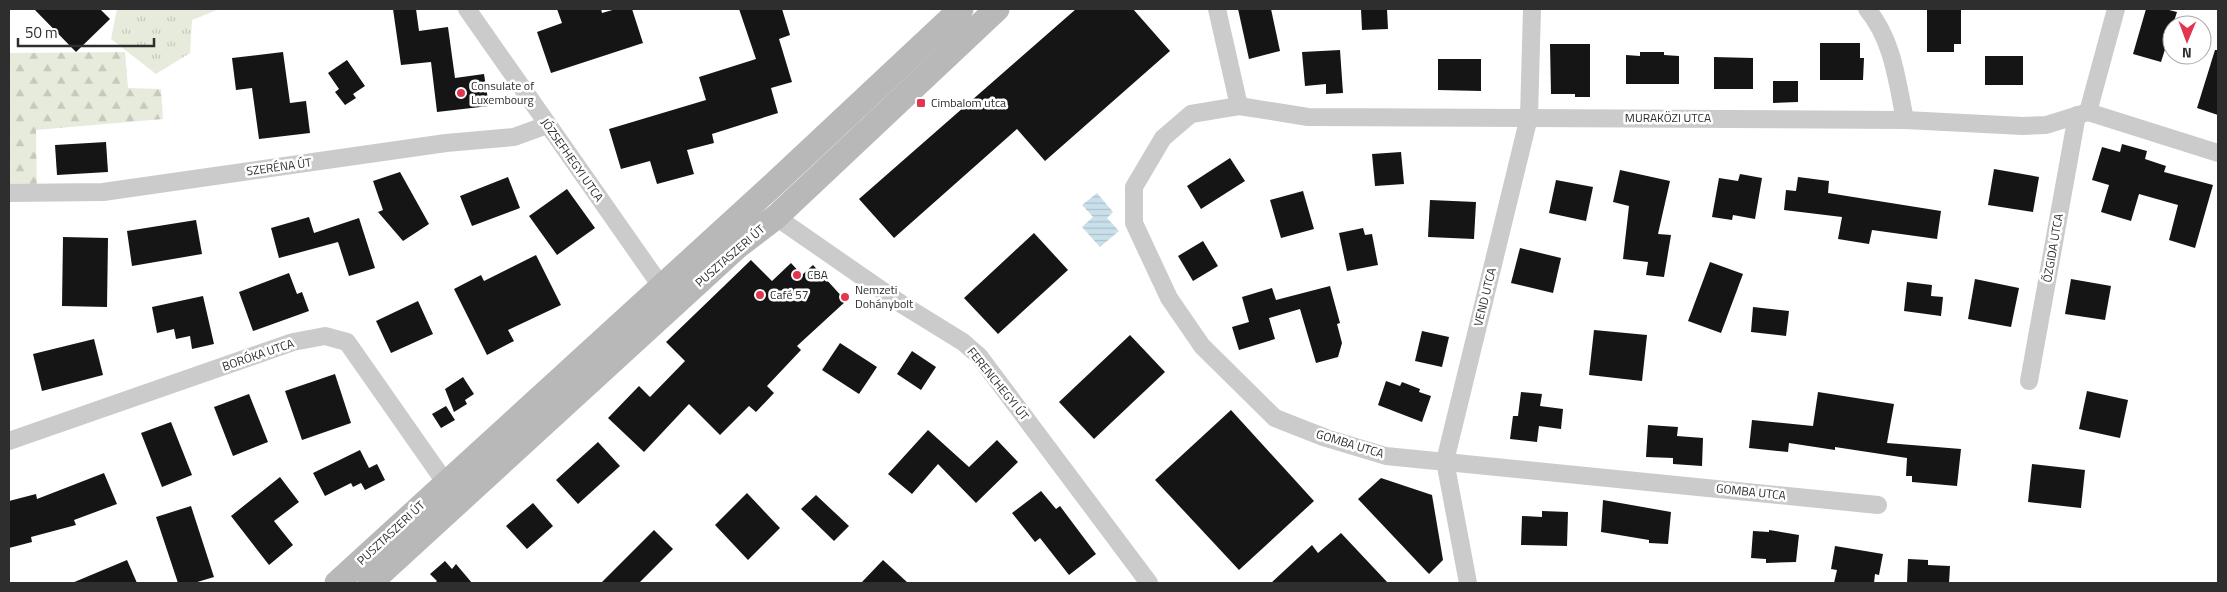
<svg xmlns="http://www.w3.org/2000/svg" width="2227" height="592" font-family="'Titillium Web',sans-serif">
  <defs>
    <pattern id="forest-firs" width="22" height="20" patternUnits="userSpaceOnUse" patternTransform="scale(1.25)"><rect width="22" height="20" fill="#e6ebdc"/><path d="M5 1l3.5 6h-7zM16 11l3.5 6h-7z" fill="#c6cabd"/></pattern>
    <pattern id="park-tufts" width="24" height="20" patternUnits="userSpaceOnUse" patternTransform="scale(1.25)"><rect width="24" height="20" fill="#e6ebdc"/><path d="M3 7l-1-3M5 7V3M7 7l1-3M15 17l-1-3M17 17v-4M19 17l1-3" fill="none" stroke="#c6cabd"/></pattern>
    <pattern id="water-rules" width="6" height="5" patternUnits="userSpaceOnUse" patternTransform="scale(1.25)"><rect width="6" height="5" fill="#c9e0eb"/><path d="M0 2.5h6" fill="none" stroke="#adc0ca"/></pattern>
  </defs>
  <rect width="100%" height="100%" fill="#fff"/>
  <polygon fill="url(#forest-firs)" points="125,52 128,88 161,89 163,119 36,130 37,194 9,193 9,53"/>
  <polygon fill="url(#park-tufts)" points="117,9 219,9 192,20 190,53 156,74 111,39"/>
  <polygon fill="url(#water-rules)" points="1097,193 1113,212 1107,218 1119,231 1100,247 1082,227 1093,217 1082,205"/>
  <g fill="#151515">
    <polygon points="34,9 100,9 110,19 76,52"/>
    <polygon points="393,9 416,9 419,31 448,27 455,78 484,74 489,106 437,112 431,62 401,65"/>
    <polygon points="557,9 601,9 602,13 616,9 632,9 643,43 551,73 537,32 562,23"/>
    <polygon points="739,9 782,9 790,35 779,39 792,82 771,88 778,113 712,134 714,143 687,150 694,174 657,184 650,161 621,169 609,129 706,100 699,77 756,59"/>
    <polygon points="1076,9 1133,9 1170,51 1045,161 1017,129 894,238 859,199"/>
    <polygon points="1238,9 1271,9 1280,51 1249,59"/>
    <polygon points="1361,9 1387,9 1388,29 1362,30"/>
    <polygon points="1927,9 1961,9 1961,44 1954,44 1954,52 1927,52"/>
    <polygon points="2146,9 2165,9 2177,12 2161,62 2133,54"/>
    <polygon points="1820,43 1860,43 1860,58 1864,58 1863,80 1820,80"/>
    <polygon points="1550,44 1590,44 1590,97 1575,97 1575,94 1551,94"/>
    <polygon points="1340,50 1343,93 1326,94 1326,84 1305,86 1302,52"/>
    <polygon points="2215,50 2218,50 2218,115 2197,108"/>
    <polygon points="283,52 290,103 306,101 310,133 259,139 252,88 236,90 232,58"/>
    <polygon points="1640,52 1664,52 1664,55 1679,56 1679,84 1626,84 1626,55 1640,56"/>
    <rect x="1985" y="56" width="38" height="29"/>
    <polygon points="1714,57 1753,58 1753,89 1714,89"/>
    <polygon points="1438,59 1481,59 1481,91 1438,90"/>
    <polygon points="347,60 365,86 353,94 356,98 345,105 335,92 339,89 328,73"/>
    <polygon points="1773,81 1798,81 1798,102 1773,103"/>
    <polygon points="106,142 108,172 57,175 55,145"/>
    <polygon points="2122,144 2147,151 2145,159 2166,166 2164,172 2213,185 2195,248 2169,240 2178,205 2139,194 2131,221 2101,212 2109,185 2092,180 2102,147 2120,152"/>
    <polygon points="1401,152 1404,184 1375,186 1372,154"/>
    <polygon points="1230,158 1245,181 1201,209 1187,186"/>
    <polygon points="1994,169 2039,177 2033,212 1988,205"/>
    <polygon points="1620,170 1670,181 1658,234 1671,235 1664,277 1646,275 1648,262 1623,259 1629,206 1613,202"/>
    <polygon points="400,172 429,224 403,241 378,212 383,210 373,181"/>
    <polygon points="1740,174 1762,178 1755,219 1733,215 1732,220 1712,217 1719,178 1738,181"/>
    <polygon points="508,177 520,208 472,226 460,196"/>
    <polygon points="1798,177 1829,181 1828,193 1941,211 1937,239 1872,230 1869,244 1838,239 1842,217 1784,210 1786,190 1796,191"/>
    <polygon points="1556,180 1593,187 1586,221 1549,213"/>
    <polygon points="567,189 595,228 557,255 529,216"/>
    <polygon points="1303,191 1314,229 1281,238 1270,200"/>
    <polygon points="1430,200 1476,202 1474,239 1428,237"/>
    <polygon points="309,217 314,233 359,218 375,268 349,276 338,242 279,258 271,228"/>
    <polygon points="196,220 202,254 132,266 127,231"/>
    <polygon points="1363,228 1365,235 1372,234 1378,265 1347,271 1339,233"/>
    <polygon points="1034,233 1068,270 998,334 964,298"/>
    <polygon points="63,237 108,238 107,307 62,306"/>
    <polygon points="1203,241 1218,266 1193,281 1178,256"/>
    <polygon points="1520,248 1561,258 1553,293 1511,283"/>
    <polygon points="536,255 561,305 508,330 514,341 487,355 454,289 481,275 484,281"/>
    <polygon points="751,260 772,281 791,263 802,275 813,265 846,301 797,346 801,350 767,386 774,393 756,412 749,406 720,435 689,404 644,452 608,418 639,386 650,397 685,361 666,342"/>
    <polygon points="1710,262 1743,274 1721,333 1688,321"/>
    <polygon points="289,273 297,294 302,292 309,311 253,331 239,292"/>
    <polygon points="1975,279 2019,288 2011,327 1968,319"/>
    <polygon points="2071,279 2111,286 2105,320 2065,314"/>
    <polygon points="1907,282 1932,285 1931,296 1943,297 1941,316 1904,311"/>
    <polygon points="1330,286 1340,323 1337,324 1342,343 1338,357 1316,363 1300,309 1269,318 1275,339 1239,350 1232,327 1249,322 1242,297 1272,288 1276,300"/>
    <polygon points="203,296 214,344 192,349 190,336 176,339 174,329 157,333 152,307"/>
    <polygon points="418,301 433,334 391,353 376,321"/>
    <polygon points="1753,307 1789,311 1786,336 1751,332"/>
    <polygon points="1594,330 1647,335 1642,381 1589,375"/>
    <polygon points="1422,331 1449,337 1442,367 1415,361"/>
    <polygon points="1130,335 1165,372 1094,439 1059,402"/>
    <polygon points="94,339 103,375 42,391 33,354"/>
    <polygon points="840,343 877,367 859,394 822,370"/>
    <polygon points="912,351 936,367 921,390 897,374"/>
    <polygon points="335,374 351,423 302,440 285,391"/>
    <polygon points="463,377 474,394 465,400 467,404 454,412 445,389"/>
    <polygon points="1386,381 1400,386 1402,382 1420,389 1419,392 1431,396 1422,422 1378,405"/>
    <polygon points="2087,391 2128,400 2120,438 2079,429"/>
    <polygon points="1521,392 1542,394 1540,406 1563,409 1561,429 1539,426 1537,442 1510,439 1513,416 1518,416"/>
    <polygon points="1818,392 1894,404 1887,443 1961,449 1957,486 1912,482 1912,476 1906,476 1907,458 1835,447 1835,450 1789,443 1788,452 1749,448 1752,420 1813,426"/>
    <polygon points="249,394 268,442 233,456 214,407"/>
    <polygon points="446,406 455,420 441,428 432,414"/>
    <polygon points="1231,410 1314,501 1239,570 1155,480"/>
    <polygon points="171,422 192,475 162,487 141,433"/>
    <polygon points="1648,425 1678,427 1677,436 1703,438 1702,466 1673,464 1673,458 1646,457"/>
    <polygon points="928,430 969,467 997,440 1018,462 976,503 938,464 912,494 888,474"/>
    <polygon points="598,442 620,466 578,504 556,480"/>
    <polygon points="360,450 369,468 377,464 385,480 365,490 361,483 353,487 351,483 325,496 313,473"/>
    <polygon points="2032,464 2085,470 2081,508 2028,502"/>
    <polygon points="104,473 117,504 74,520 76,525 31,537 32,542 9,548 9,501 36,494 37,499"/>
    <polygon points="280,477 299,502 274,521 293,545 269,565 231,516"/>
    <polygon points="1381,478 1432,495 1443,560 1429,574 1358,499"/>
    <polygon points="1041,491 1056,509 1060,506 1096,554 1069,575 1040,538 1035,542 1012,513"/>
    <polygon points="747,493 780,528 748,560 715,525"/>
    <polygon points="816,495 849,526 834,541 801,509"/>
    <polygon points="1603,500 1671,512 1668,544 1649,543 1649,540 1601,532"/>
    <polygon points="533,503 553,526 527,549 506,526"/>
    <polygon points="191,506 214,577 194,583 178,583 156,517"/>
    <polygon points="1542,511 1568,512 1567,546 1521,545 1522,516 1542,517"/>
    <polygon points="654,530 673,549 639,583 601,583"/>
    <polygon points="1769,530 1799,535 1796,562 1766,563 1766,559 1751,558 1753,531 1769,532"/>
    <polygon points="1341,533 1388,583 1271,583 1312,545 1318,553"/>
    <polygon points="1835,546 1883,554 1879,575 1875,574 1874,583 1834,583 1837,570 1831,569"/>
    <polygon points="1908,559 1928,560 1928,565 1950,566 1949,583 1907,583"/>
    <polygon points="127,560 137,583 72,583"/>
    <polygon points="883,560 908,583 861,583"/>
    <polygon points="445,561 452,569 456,564 472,583 435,583 437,581 430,574"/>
  </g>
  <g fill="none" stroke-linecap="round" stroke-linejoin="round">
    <g stroke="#cbcbcb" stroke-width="18">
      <polyline points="467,9 661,286"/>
      <polyline points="1217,9 1239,106 1308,117 1905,120 2023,126 2046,125 2088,112"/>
      <path d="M1867,9C1893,40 1897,81 1905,120"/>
      <polyline points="1239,106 1191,114 1163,138 1134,187 1134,223 1169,298 1202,346 1275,418 1326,438 1386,456 1878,505"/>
      <polyline points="2088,112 2218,153"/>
      <polyline points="2088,112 2116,9"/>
      <polyline points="9,193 103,192 446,143 514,137 547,125"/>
      <polyline points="776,217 903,305 963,342 979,356 1149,583"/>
      <polyline points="2029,381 2077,115"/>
      <polyline points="9,441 293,342 325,336 347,342 452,492"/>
      <polyline points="1468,583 1445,461 1529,117 1532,9"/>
    </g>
    <g stroke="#b8b8b8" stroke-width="25">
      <polyline points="337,583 773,185 961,9"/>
      <polyline points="370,583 738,246 776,217 997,9"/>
    </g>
  </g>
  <g fill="#e13550" stroke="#fff" stroke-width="2">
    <circle cx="461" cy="93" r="5"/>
    <rect x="916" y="98" width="10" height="10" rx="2.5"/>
    <circle cx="797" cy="275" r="5"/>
    <circle cx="760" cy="295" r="5"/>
    <circle cx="845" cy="297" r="5"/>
  </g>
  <g text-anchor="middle" stroke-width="5" stroke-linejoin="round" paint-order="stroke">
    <g font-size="12" fill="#2e2e2e" stroke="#fff" text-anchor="start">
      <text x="471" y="90">Consulate of<tspan x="471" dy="14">Luxembourg</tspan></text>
      <text x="931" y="107">Cimbalom utca</text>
      <text x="807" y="279">CBA</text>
      <text x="855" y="294">Nemzeti<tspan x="855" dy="14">Dohánybolt</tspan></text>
      <text x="770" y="299">Café 57</text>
    </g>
    <g font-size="12" fill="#2e2e2e" stroke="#fff">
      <text x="1668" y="122">MURAKÖZI UTCA</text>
      <text transform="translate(572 160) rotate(55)" y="4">JÓZSEFHEGYI UTCA</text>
      <text transform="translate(279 167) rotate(-8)" y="4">SZERÉNA ÚT</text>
      <text transform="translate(2053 248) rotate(-80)" y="4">ŐZGIDA UTCA</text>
      <text transform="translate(730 256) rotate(-41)" y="4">PUSZTASZERI ÚT</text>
      <text transform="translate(1485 297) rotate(-76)" y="4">VEND UTCA</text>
      <text transform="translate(258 355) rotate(-19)" y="4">BORÓKA UTCA</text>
      <text transform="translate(998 384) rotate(51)" y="4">FERENCHEGYI ÚT</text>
      <text transform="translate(1350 444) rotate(17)" y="4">GOMBA UTCA</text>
      <text transform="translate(1751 492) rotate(6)" y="4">GOMBA UTCA</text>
      <text transform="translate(391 533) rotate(-43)" y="4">PUSZTASZERI ÚT</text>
    </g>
  </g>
  <rect width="2227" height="592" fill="none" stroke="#2e2e2e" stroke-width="20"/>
  <g transform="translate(2187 40) rotate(181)"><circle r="24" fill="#ffffff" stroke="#ababab"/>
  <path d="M0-4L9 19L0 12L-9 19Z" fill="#e13550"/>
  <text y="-8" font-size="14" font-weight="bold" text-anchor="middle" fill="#2e2e2e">N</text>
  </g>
  <path d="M18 38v8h136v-8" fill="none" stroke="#2e2e2e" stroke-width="2.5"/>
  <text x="25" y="38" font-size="15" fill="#2e2e2e" stroke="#ffffff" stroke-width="4" paint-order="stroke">50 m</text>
</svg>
